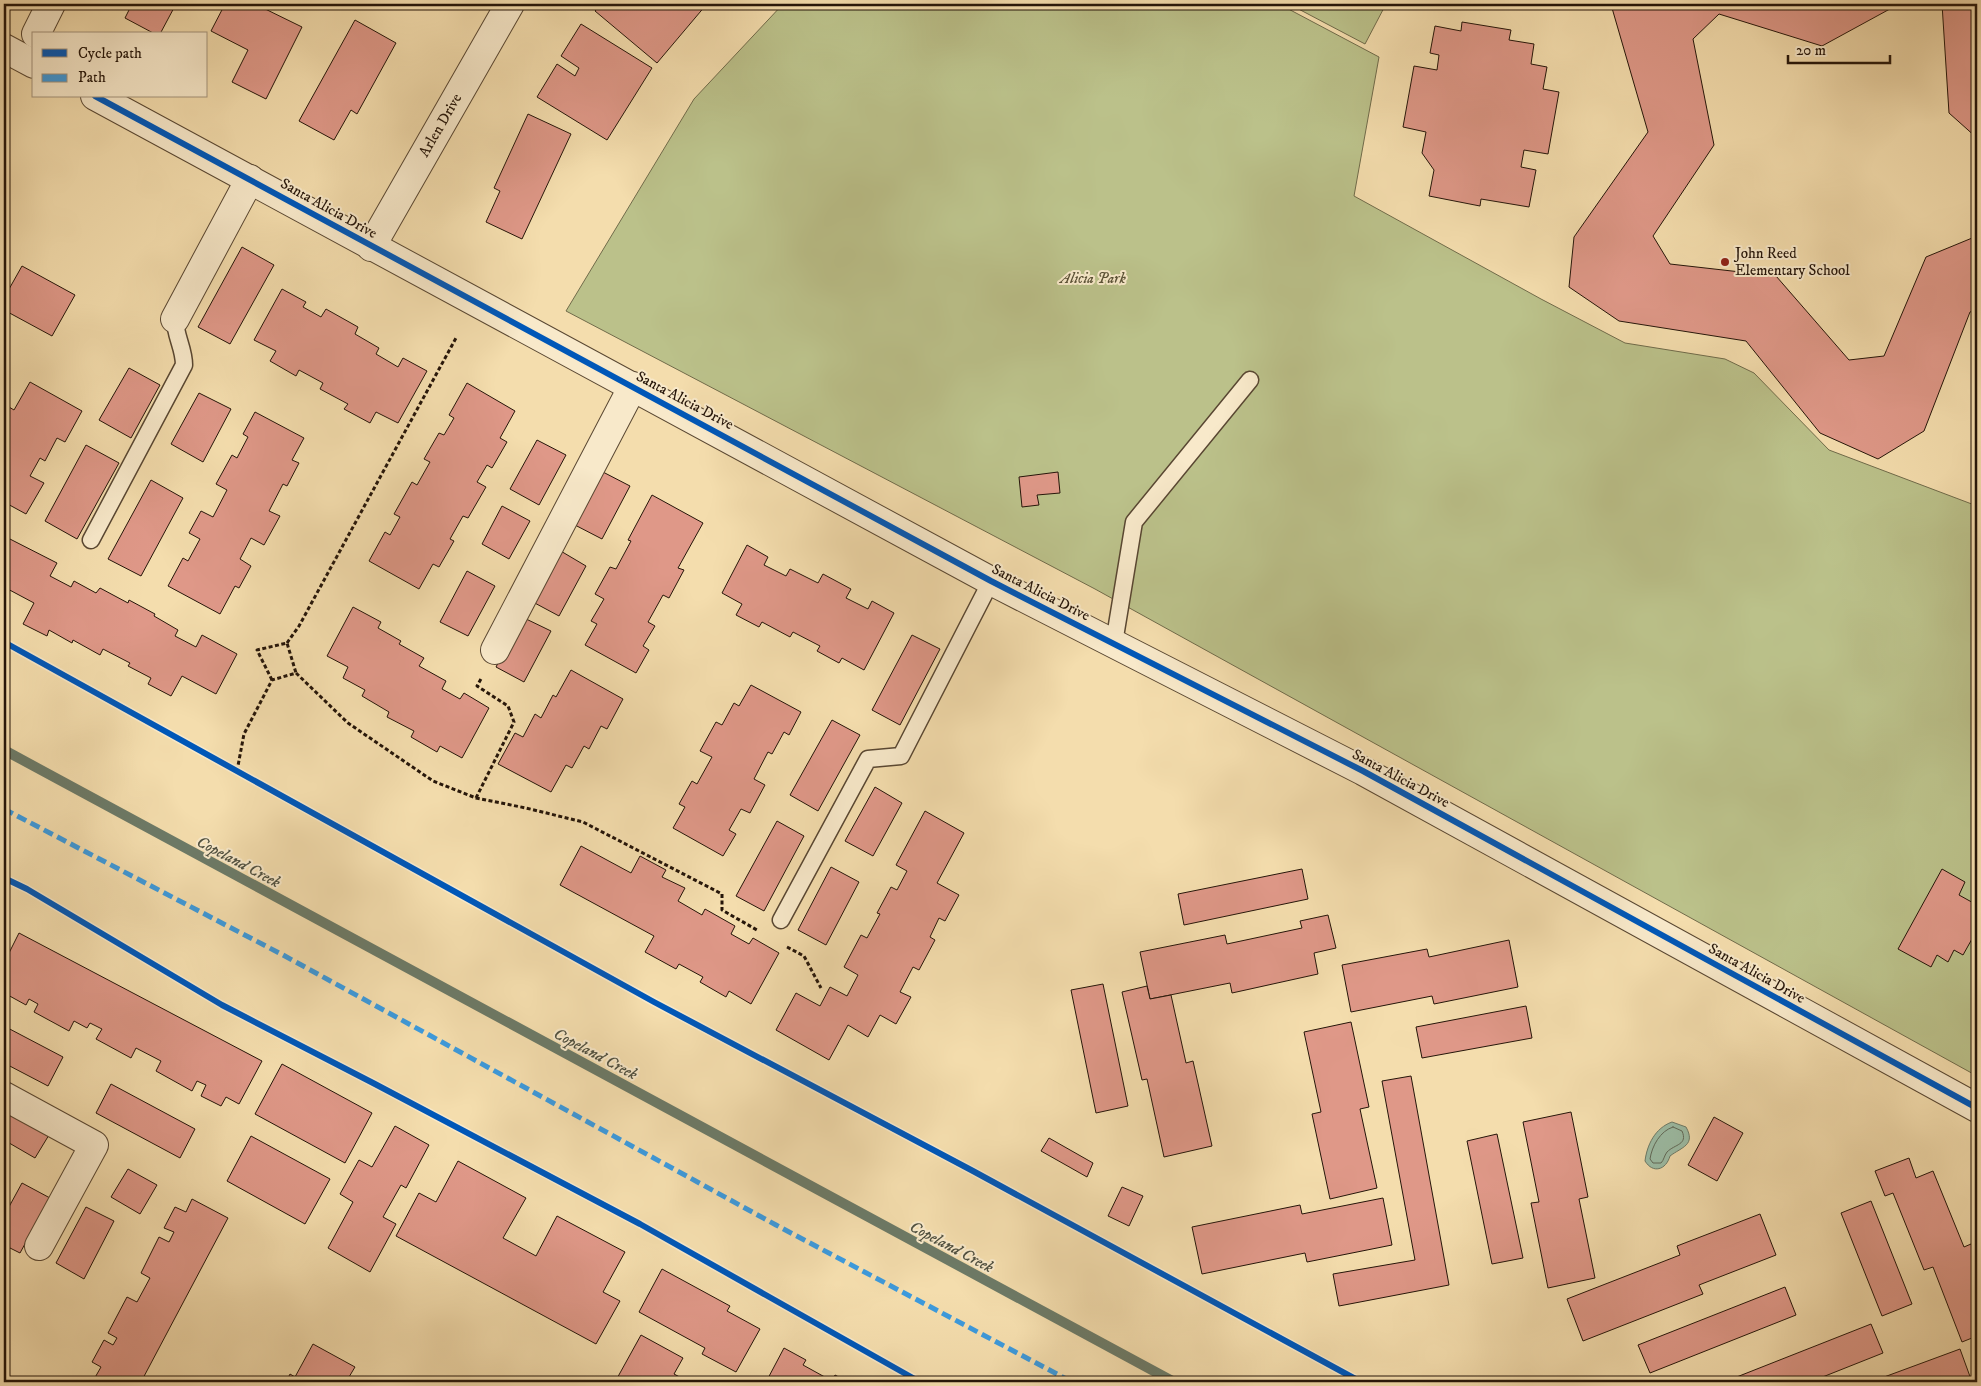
<svg xmlns="http://www.w3.org/2000/svg" width="1981" height="1386" font-family="'IM FELL DW Pica',serif">
  <rect width="100%" height="100%" fill="#f4ddad"/>
  <filter id="stains"><feTurbulence type="fractalNoise" baseFrequency=".004" numOctaves="4"/><feColorMatrix values="0 0 0 0 .2 0 0 0 0 .09 0 0 0 0 .02 0 0 0 .5 -.17"/></filter>
  <radialGradient id="worn" r=".72"><stop offset=".6" stop-color="#630" stop-opacity="0"/><stop offset="1" stop-color="#630" stop-opacity=".3"/></radialGradient>
  <g fill="#bbc18a" stroke="#706b4a">
    <polygon points="783,4 1279,4 1379,57 1354,196 1541,299 1625,343 1725,359 1754,373 1829,450 1977,506 1977,1076 1095,589 566,311 694,99"/>
    <polygon points="1289,4 1386,4 1365,44"/>
  </g>
  <path fill="#9cbda6" stroke="#6c7a67" d="M1672,1122L1686,1127C1696,1145 1682,1147 1670,1156C1666,1170 1653,1174 1645,1161C1647,1145 1655,1128 1672,1122Z"/>
  <g fill="none" stroke-linecap="round" stroke-linejoin="round">
    <path stroke="#606958" stroke-width="1" d="M1673,1127L1682,1131C1688,1145 1675,1144 1667,1152C1664,1156 1664,1160 1661,1163H1653L1650,1159C1652,1146 1660,1131 1673,1127Z"/>
    <polyline stroke="#6c7a67" stroke-width="10" points="4,750 1174,1382"/>
  </g>
  <g fill="#df9888" stroke="#251509">
    <polygon points="132,4 176,4 160,34 155,34 125,18"/>
    <polygon points="225,4 255,4 302,27 266,99 232,82 248,50 211,31"/>
    <polygon points="365,4 377,4 373,9"/>
    <polygon points="601,4 705,4 706,5 657,63 595,11"/>
    <polygon points="1613,4 1899,4 1822,46 1719,14 1693,39 1714,145 1653,236 1670,264 1776,276 1849,360 1884,356 1926,257 1977,236 1977,309 1970,312 1924,431 1878,459 1820,433 1746,341 1619,321 1569,287 1574,237 1648,132 1612,8"/>
    <polygon points="1942,4 1977,4 1977,138 1949,113"/>
    <polygon points="355,20 396,43 357,114 351,110 334,140 299,121"/>
    <polygon points="1462,22 1511,30 1509,40 1534,44 1531,64 1547,67 1543,89 1559,92 1548,154 1524,150 1521,167 1536,170 1529,207 1481,199 1480,206 1429,196 1434,170 1422,153 1426,132 1403,127 1414,66 1437,70 1439,55 1430,53 1435,26 1461,31"/>
    <polygon points="581,24 652,68 607,140 537,97 557,64 575,76 579,68 561,56"/>
    <polygon points="528,114 571,134 522,239 486,222 500,191 494,188"/>
    <polygon points="242,247 274,265 230,344 198,327"/>
    <polygon points="22,266 75,295 52,336 4,310 4,298"/>
    <polygon points="282,289 306,302 303,307 321,317 326,309 358,327 355,334 379,348 376,354 398,367 403,358 427,371 398,423 376,412 370,423 344,409 348,404 320,389 323,383 299,370 296,376 270,361 276,351 254,340"/>
    <polygon points="129,368 160,385 131,438 99,420"/>
    <polygon points="30,382 82,411 65,442 57,438 45,461 40,458 30,476 44,483 26,514 4,502 4,416 9,407 14,410"/>
    <polygon points="467,383 515,411 500,438 507,442 492,468 487,465 477,482 486,487 468,518 463,516 450,539 454,541 439,567 433,564 419,589 369,561 385,532 390,535 400,517 394,514 412,482 417,485 430,462 424,459 439,433 444,435 454,418 449,415"/>
    <polygon points="199,393 231,409 203,462 171,444"/>
    <polygon points="255,412 304,438 292,460 299,463 287,486 283,484 269,511 280,516 264,545 251,538 240,559 251,566 239,588 235,586 220,614 168,586 183,558 188,561 200,539 189,533 201,511 213,517 227,490 216,484 232,455 237,458 248,437 243,434"/>
    <polygon points="537,440 566,455 539,505 510,489"/>
    <polygon points="86,445 119,463 77,539 45,521"/>
    <polygon points="601,471 630,486 602,539 573,524"/>
    <polygon points="1058,472 1060,493 1037,495 1039,505 1022,507 1019,477"/>
    <polygon points="151,480 183,498 141,576 108,559"/>
    <polygon points="652,495 703,523 678,568 684,570 669,598 663,595 648,622 655,626 643,646 649,650 636,673 585,645 597,624 591,621 604,599 595,594 610,567 616,569 631,541 628,540"/>
    <polygon points="502,506 530,521 509,559 482,544"/>
    <polygon points="6,537 57,563 50,576 71,587 74,581 96,593 100,588 128,603 129,600 155,614 154,616 178,630 175,636 196,647 202,635 237,654 216,694 182,676 171,696 148,684 151,678 128,666 130,663 103,649 100,655 73,640 72,643 49,630 47,636 23,624 34,603 4,587 4,542"/>
    <polygon points="747,545 768,557 764,565 786,576 790,569 818,583 823,574 851,589 846,598 868,609 872,601 894,613 864,670 842,658 839,663 817,651 820,646 793,632 790,637 762,622 759,627 736,615 742,604 722,593"/>
    <polygon points="559,550 586,566 559,616 531,601"/>
    <polygon points="467,571 495,586 468,636 440,622"/>
    <polygon points="353,607 381,622 378,628 401,641 399,644 424,658 419,666 446,681 442,689 460,699 464,693 489,708 462,758 440,746 437,752 411,737 414,731 387,717 389,712 362,696 365,690 343,678 348,667 327,656"/>
    <polygon points="522,617 551,631 524,682 496,667"/>
    <polygon points="912,635 940,649 900,725 872,710"/>
    <polygon points="571,670 623,699 607,729 601,726 589,749 584,746 572,768 566,765 551,792 498,764 515,733 523,737 535,714 541,718 553,695 556,697"/>
    <polygon points="751,685 801,712 789,735 784,732 772,754 768,752 754,779 765,785 750,813 741,809 729,830 736,834 723,856 673,828 685,807 679,804 692,781 697,784 712,757 700,751 716,722 722,725 734,703 739,706"/>
    <polygon points="832,720 860,735 818,811 790,795"/>
    <polygon points="875,787 902,803 873,856 845,841"/>
    <polygon points="925,811 964,833 937,883 959,895 945,921 939,918 930,937 935,940 919,970 913,967 900,992 911,997 896,1024 880,1015 868,1037 848,1025 829,1060 776,1030 796,993 820,1006 830,987 847,996 858,975 844,967 861,935 867,938 880,914 877,913 891,887 897,890 907,871 896,865"/>
    <polygon points="777,821 804,836 764,911 736,896"/>
    <polygon points="581,846 631,873 640,856 666,870 662,877 685,888 678,901 702,915 705,909 735,926 731,934 749,944 753,938 779,953 751,1004 729,991 726,997 700,982 703,977 679,964 676,969 645,952 654,936 560,885"/>
    <polygon points="831,867 859,882 826,945 798,930"/>
    <polygon points="1302,869 1308,899 1184,925 1178,894"/>
    <polygon points="1942,869 1965,882 1959,895 1977,905 1977,930 1963,955 1954,950 1948,962 1937,955 1931,967 1898,949"/>
    <polygon points="1328,915 1336,948 1314,953 1318,974 1232,993 1230,983 1150,999 1140,952 1225,935 1227,944 1302,928 1300,921"/>
    <polygon points="19,933 262,1061 239,1104 226,1097 221,1106 201,1096 206,1085 197,1081 192,1091 156,1071 161,1061 136,1048 131,1058 96,1039 102,1029 90,1023 87,1028 74,1021 69,1031 34,1012 38,1004 29,999 26,1005 6,994 9,988 4,985 4,971 7,965 4,963"/>
    <polygon points="1509,940 1518,987 1434,1004 1432,996 1351,1012 1342,965 1427,949 1429,957"/>
    <polygon points="1103,984 1128,1106 1096,1113 1071,990"/>
    <polygon points="1147,986 1150,999 1171,995 1186,1063 1193,1061 1212,1146 1164,1157 1147,1079 1142,1080 1122,992"/>
    <polygon points="1526,1006 1532,1038 1422,1058 1416,1027"/>
    <polygon points="1351,1022 1369,1107 1360,1109 1377,1188 1330,1199 1312,1114 1321,1112 1304,1032"/>
    <polygon points="4,1026 63,1057 48,1086 4,1063"/>
    <polygon points="282,1064 372,1113 345,1163 255,1114"/>
    <polygon points="1411,1076 1449,1285 1339,1306 1333,1274 1415,1260 1382,1081"/>
    <polygon points="111,1084 195,1129 180,1158 96,1113"/>
    <polygon points="9,1106 52,1130 35,1158 4,1140 4,1115"/>
    <polygon points="1571,1112 1588,1197 1579,1199 1595,1278 1548,1288 1531,1203 1539,1202 1523,1122"/>
    <polygon points="1714,1117 1743,1133 1717,1181 1688,1165"/>
    <polygon points="395,1126 429,1145 406,1188 401,1185 383,1217 396,1224 370,1272 328,1248 353,1202 340,1194 359,1160 372,1167"/>
    <polygon points="1497,1134 1523,1258 1492,1264 1467,1141"/>
    <polygon points="251,1136 330,1179 305,1224 227,1181"/>
    <polygon points="1049,1138 1093,1163 1087,1177 1041,1151"/>
    <polygon points="1909,1158 1916,1178 1933,1171 1964,1247 1971,1244 1977,1259 1977,1336 1962,1342 1933,1267 1924,1270 1893,1193 1885,1196 1875,1171"/>
    <polygon points="458,1161 526,1198 503,1238 536,1256 557,1216 625,1252 603,1292 620,1301 596,1344 396,1236 419,1193 436,1202"/>
    <polygon points="128,1169 157,1185 140,1214 111,1197"/>
    <polygon points="22,1183 50,1198 20,1253 4,1245 4,1216"/>
    <polygon points="1122,1187 1143,1196 1129,1226 1108,1216"/>
    <polygon points="4,1198 10,1202 4,1214"/>
    <polygon points="1383,1198 1392,1245 1307,1262 1305,1253 1202,1274 1192,1227 1300,1205 1302,1214"/>
    <polygon points="192,1199 228,1218 141,1382 93,1381 101,1367 92,1362 104,1340 113,1345 117,1338 108,1333 127,1297 137,1302 150,1278 141,1273 159,1237 169,1242 174,1232 164,1228 175,1207 186,1212"/>
    <polygon points="1871,1201 1912,1304 1882,1316 1841,1213"/>
    <polygon points="86,1207 114,1221 84,1279 56,1263"/>
    <polygon points="1760,1214 1776,1255 1699,1285 1703,1294 1583,1341 1567,1299 1680,1255 1677,1246"/>
    <polygon points="662,1269 730,1306 727,1311 760,1329 736,1372 702,1354 705,1348 639,1312"/>
    <polygon points="1785,1287 1796,1315 1650,1373 1638,1345"/>
    <polygon points="1871,1324 1883,1353 1810,1382 1724,1382"/>
    <polygon points="641,1335 683,1358 674,1374 689,1382 615,1382"/>
    <polygon points="313,1344 355,1367 346,1382 286,1382 290,1374 295,1377"/>
    <polygon points="784,1348 806,1360 803,1365 832,1381 835,1375 848,1382 766,1382"/>
    <polygon points="1960,1349 1972,1382 1877,1382 1876,1380"/>
  </g>
  <g fill="none" stroke-linecap="round" stroke-linejoin="round">
    <defs>
      <g id="service">
        <path d="M91,540L184,365C184,348 175,336 175,319"/>
        <polyline points="1114,643 1134,522 1250,380"/>
        <polyline points="781,920 868,759 901,756 991,581"/>
      </g>
      <g id="minor">
        <polyline points="36,34 51,4"/>
        <polyline points="4,48 34,64"/>
        <polyline points="95,96 991,581 1363,771 1977,1108"/>
        <polyline points="371,247 510,4"/>
        <polyline points="175,319 250,179"/>
        <polyline points="495,650 633,386"/>
        <polyline points="4,1096 94,1145 39,1246"/>
      </g>
    </defs>
    <use href="#service" stroke="#594732" stroke-width="19"/>
    <use href="#minor" stroke="#594732" stroke-width="30"/>
    <g stroke="#251509" stroke-width="3" stroke-dasharray="4 2.5" stroke-linecap="butt">
      <polyline points="287,643 299,626 456,338"/>
      <polyline points="272,680 257,650 287,643 296,673"/>
      <polyline points="237,771 244,734 272,680 296,673 348,723 433,781 476,798 526,808 583,822 722,894 722,910 757,930"/>
      <polyline points="476,798 514,722 508,706 477,686 482,677"/>
      <polyline points="787,947 804,956 821,988"/>
    </g>
    <use href="#service" stroke="#f8e9ca" stroke-width="16"/>
    <use href="#minor" stroke="#f8e9ca" stroke-width="28"/>
    <polyline stroke="#3c9add" stroke-width="5" stroke-dasharray="10 5" stroke-linecap="butt" points="4,809 283,955 776,1225 1072,1382"/>
    <defs>
      <g id="cycleway">
        <polyline points="95,96 991,581 1363,771 1977,1108"/>
        <polyline points="4,642 654,1002 973,1171 1361,1382"/>
        <polyline points="4,878 27,889 222,1005 375,1084 640,1224 920,1382"/>
      </g>
    </defs>
    <use href="#cycleway" stroke="#f8e9ca" stroke-width="9"/>
    <use href="#cycleway" stroke="#0057b8" stroke-width="6"/>
  </g>
  <circle fill="#8f2418" stroke="#f8e9ca" stroke-width="2" cx="1725" cy="262" r="5"/>
  <g text-anchor="middle" stroke-width="4" stroke-linejoin="round" paint-order="stroke">
    <g font-size="15" fill="#251509" stroke="#f8e9ca">
      <text transform="translate(440 125) rotate(-60)" y="5">Arlen Drive</text>
      <text transform="translate(329 208) rotate(29)" y="5">Santa Alicia Drive</text>
      <text transform="translate(685 400) rotate(28)" y="5">Santa Alicia Drive</text>
      <text transform="translate(1041 592) rotate(27)" y="5">Santa Alicia Drive</text>
      <text transform="translate(1401 778) rotate(28)" y="5">Santa Alicia Drive</text>
      <text transform="translate(1757 973) rotate(29)" y="5">Santa Alicia Drive</text>
    </g>
    <g font-size="15" fill="#251509" stroke="#f8e9ca" text-anchor="start">
      <text x="1735" y="258">John Reed<tspan x="1735" dy="17">Elementary School</tspan></text>
    </g>
    <g font-size="15" font-style="italic" fill="#5a5136" stroke="#f8e9ca">
      <text x="1093" y="283">Alicia Park</text>
    </g>
    <g font-size="16" font-style="italic" fill="#4f5040" stroke="#f8e9ca">
      <text transform="translate(239 861) rotate(28)" y="6">Copeland Creek</text>
      <text transform="translate(596 1053) rotate(28)" y="6">Copeland Creek</text>
      <text transform="translate(952 1246) rotate(28)" y="6">Copeland Creek</text>
    </g>
  </g>
  <rect width="1981" height="1386" fill="none" stroke="#f4ddad" stroke-width="20"/>
  <rect x="5" y="5" width="1971" height="1376" fill="none" stroke="#251509" stroke-width="2.5"/>
  <rect x="10" y="10" width="1961" height="1366" fill="none" stroke="#251509"/>
  <rect x="32" y="32" width="175" height="65" fill="#f8e9ca" stroke="#a4947d"/>
  <rect x="42" y="49" width="25" height="8" fill="#0057b8" stroke="#a4947d"/>
  <text x="78" y="58" font-size="15" fill="#251509">Cycle path</text>
  <rect x="42" y="74" width="25" height="8" fill="#3c9add" stroke="#a4947d"/>
  <text x="78" y="82" font-size="15" fill="#251509">Path</text>
  <path d="M1788 55v8h102v-8" fill="none" stroke="#251509" stroke-width="2.5"/>
  <text x="1796" y="55" font-size="15" fill="#251509" stroke="#f8e9ca" stroke-width="4" paint-order="stroke">20 m</text>
  <rect width="100%" height="100%" filter="url(#stains)"/>
  <rect width="100%" height="100%" fill="url(#worn)"/>
</svg>
